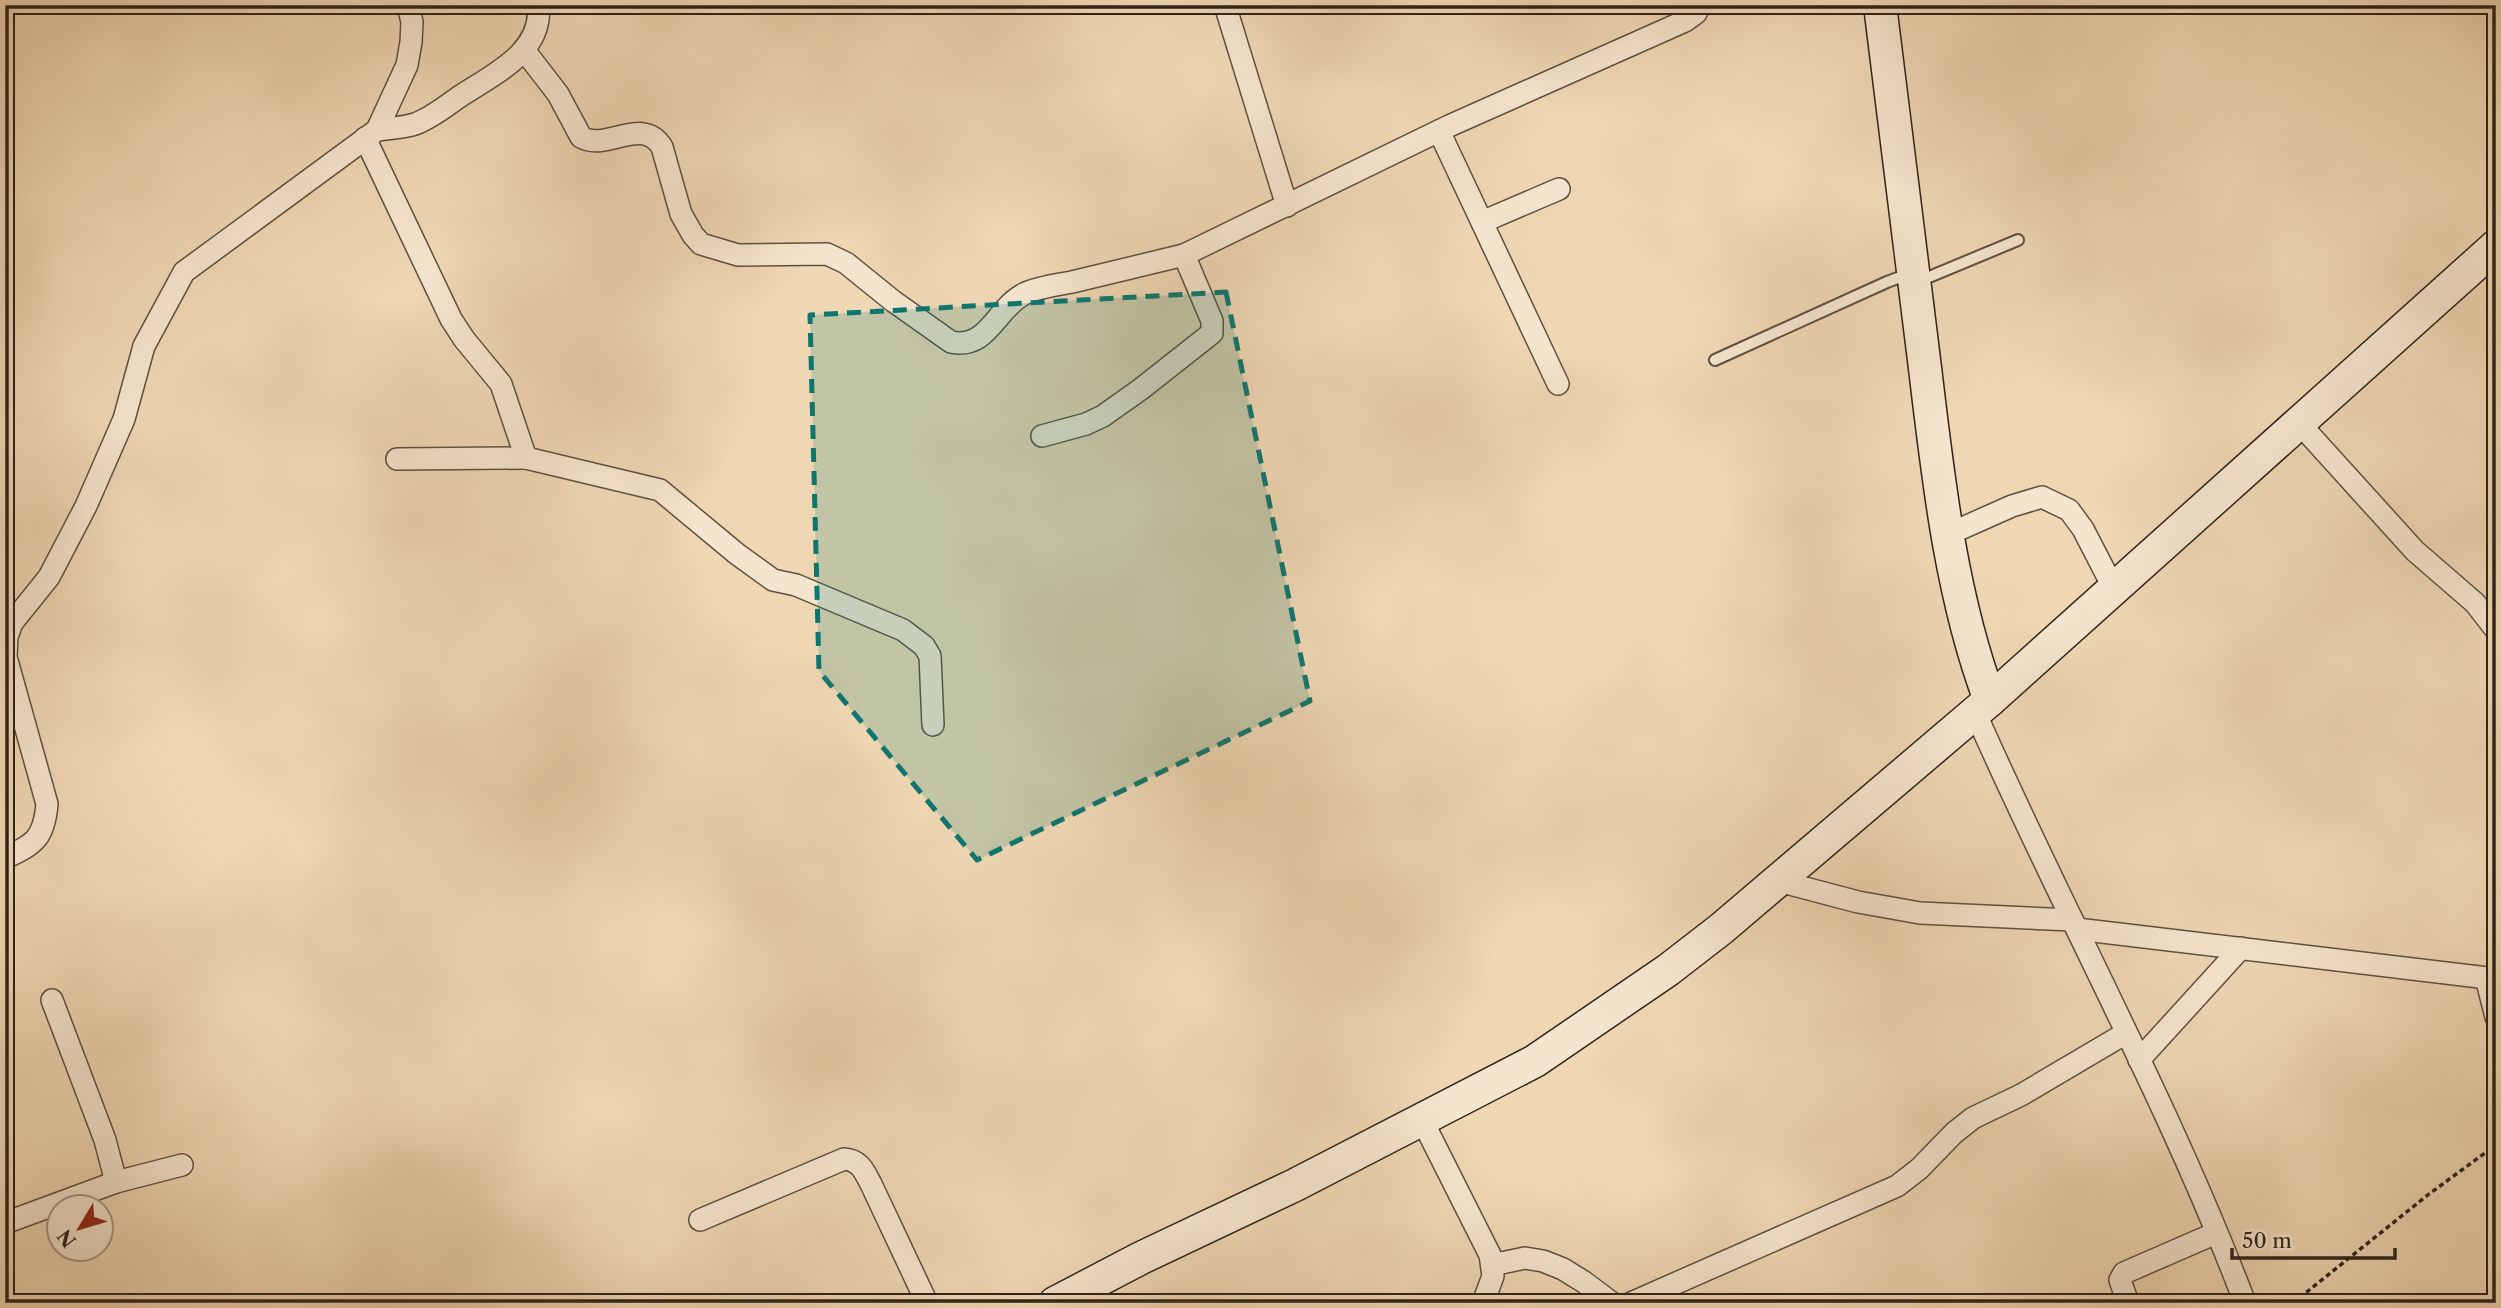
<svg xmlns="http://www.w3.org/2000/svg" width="2501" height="1308" font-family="'Libre Caslon Text',serif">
  <rect width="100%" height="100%" fill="#efd7b4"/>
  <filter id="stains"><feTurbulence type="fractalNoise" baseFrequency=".00286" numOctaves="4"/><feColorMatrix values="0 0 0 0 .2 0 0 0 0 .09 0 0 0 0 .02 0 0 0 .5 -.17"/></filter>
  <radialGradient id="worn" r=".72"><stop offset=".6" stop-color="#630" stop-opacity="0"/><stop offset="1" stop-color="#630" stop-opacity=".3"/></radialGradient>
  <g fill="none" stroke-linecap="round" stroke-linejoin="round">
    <defs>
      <g id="lane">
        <polyline points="1917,282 2018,240"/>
        <polyline points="1715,360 1887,282 1911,273"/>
      </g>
      <g id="street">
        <polyline points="1225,5 1287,206"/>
        <path d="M524,50L558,94L581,137C606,152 642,115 662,147L681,214L693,235L701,244L738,255L827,254L846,263L893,301L951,342C988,350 996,308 1024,294C1038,287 1057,285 1072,282C1109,273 1146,264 1184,255"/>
        <path d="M377,130C390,128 403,128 415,124C432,118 447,105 462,95C494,74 544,51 538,5"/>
        <polyline points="1439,131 1558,384"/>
        <polyline points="365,138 451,319 464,339 501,384 526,458 660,490 737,554 773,580 796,585 903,630 924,646 930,656 933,725"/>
        <polyline points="1482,222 1559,189"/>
        <polyline points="2299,423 2415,551 2475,603 2496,630"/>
        <polyline points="1042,436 1086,424 1103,416 1141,389 1212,333 1212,321 1184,255 1449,126 1685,21 1696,13 1700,5"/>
        <polyline points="397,459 526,458"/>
        <polyline points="1949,534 2012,506 2042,497 2069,510 2083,529 2114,589"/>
        <path d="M1975,712C2062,910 2168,1100 2245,1303"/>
        <path d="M5,858C35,844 44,838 47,804L6,657L7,637L12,623L49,577L86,506L124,419L144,346L184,272L377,130L407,65L411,42L412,22L408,5"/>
        <polyline points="1775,880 1858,902 1920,913 2072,920"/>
        <polyline points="2077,929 2496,979"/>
        <polyline points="2486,978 2496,1017"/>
        <polyline points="52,1000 105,1140 116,1182"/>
        <polyline points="2139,1060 2241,948"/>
        <polyline points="1422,1120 1490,1255 1493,1276 1483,1303"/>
        <path d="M700,1220L844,1159C860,1160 864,1171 871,1184L927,1303"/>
        <polyline points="5,1223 116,1182 182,1165"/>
        <polyline points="1492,1265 1525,1258 1543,1261 1563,1269 1584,1282 1612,1303"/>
        <polyline points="1631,1303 1897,1186 1919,1169 1954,1133 1973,1118 2021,1095 2126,1033"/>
        <polyline points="2128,1303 2120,1280 2124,1273 2216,1233"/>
      </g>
      <g id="secondary">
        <path d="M1880,5C1895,126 1910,247 1925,368C1938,477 1951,597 1990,700"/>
        <polyline points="1055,1303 1141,1258 1295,1185 1535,1061 1668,970 1721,929 1990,700 2496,246"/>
      </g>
    </defs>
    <use href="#lane" stroke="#5e5041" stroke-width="14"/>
    <use href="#street" stroke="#5e5041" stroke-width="24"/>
    <use href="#secondary" stroke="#2e231b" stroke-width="35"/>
    <polyline stroke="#2e231b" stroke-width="3.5" stroke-dasharray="5 3.5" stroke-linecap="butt" points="2293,1303 2429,1194 2496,1145"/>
    <use href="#lane" stroke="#f5e5ce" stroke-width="10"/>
    <use href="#street" stroke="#f5e5ce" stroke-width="21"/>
    <use href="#secondary" stroke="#f5e5ce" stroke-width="32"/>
  </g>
  <path fill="#0f766e" fill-opacity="0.2" stroke="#0f766e" stroke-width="5" stroke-dasharray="14 9" stroke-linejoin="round" d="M1226,292L1310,701L977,860L819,671L810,315Z"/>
  <rect width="2501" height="1308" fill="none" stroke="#efd7b4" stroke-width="28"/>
  <rect x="7" y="7" width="2487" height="1294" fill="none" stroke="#2e231b" stroke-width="3.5"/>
  <rect x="14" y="14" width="2473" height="1280" fill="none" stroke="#2e231b" stroke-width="2"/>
  <g transform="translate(80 1228) rotate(232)"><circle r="33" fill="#f5e5ce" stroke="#a59786" stroke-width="2"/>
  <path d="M0-5L12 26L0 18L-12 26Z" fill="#8f2418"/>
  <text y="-10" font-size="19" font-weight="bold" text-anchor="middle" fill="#2e231b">N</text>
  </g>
  <path d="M2232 1248v10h163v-10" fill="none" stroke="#2e231b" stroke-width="3.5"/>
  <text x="2242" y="1248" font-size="21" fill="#2e231b" stroke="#f5e5ce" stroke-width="5" paint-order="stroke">50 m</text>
  <rect width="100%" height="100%" filter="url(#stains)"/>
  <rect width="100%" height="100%" fill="url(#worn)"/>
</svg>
